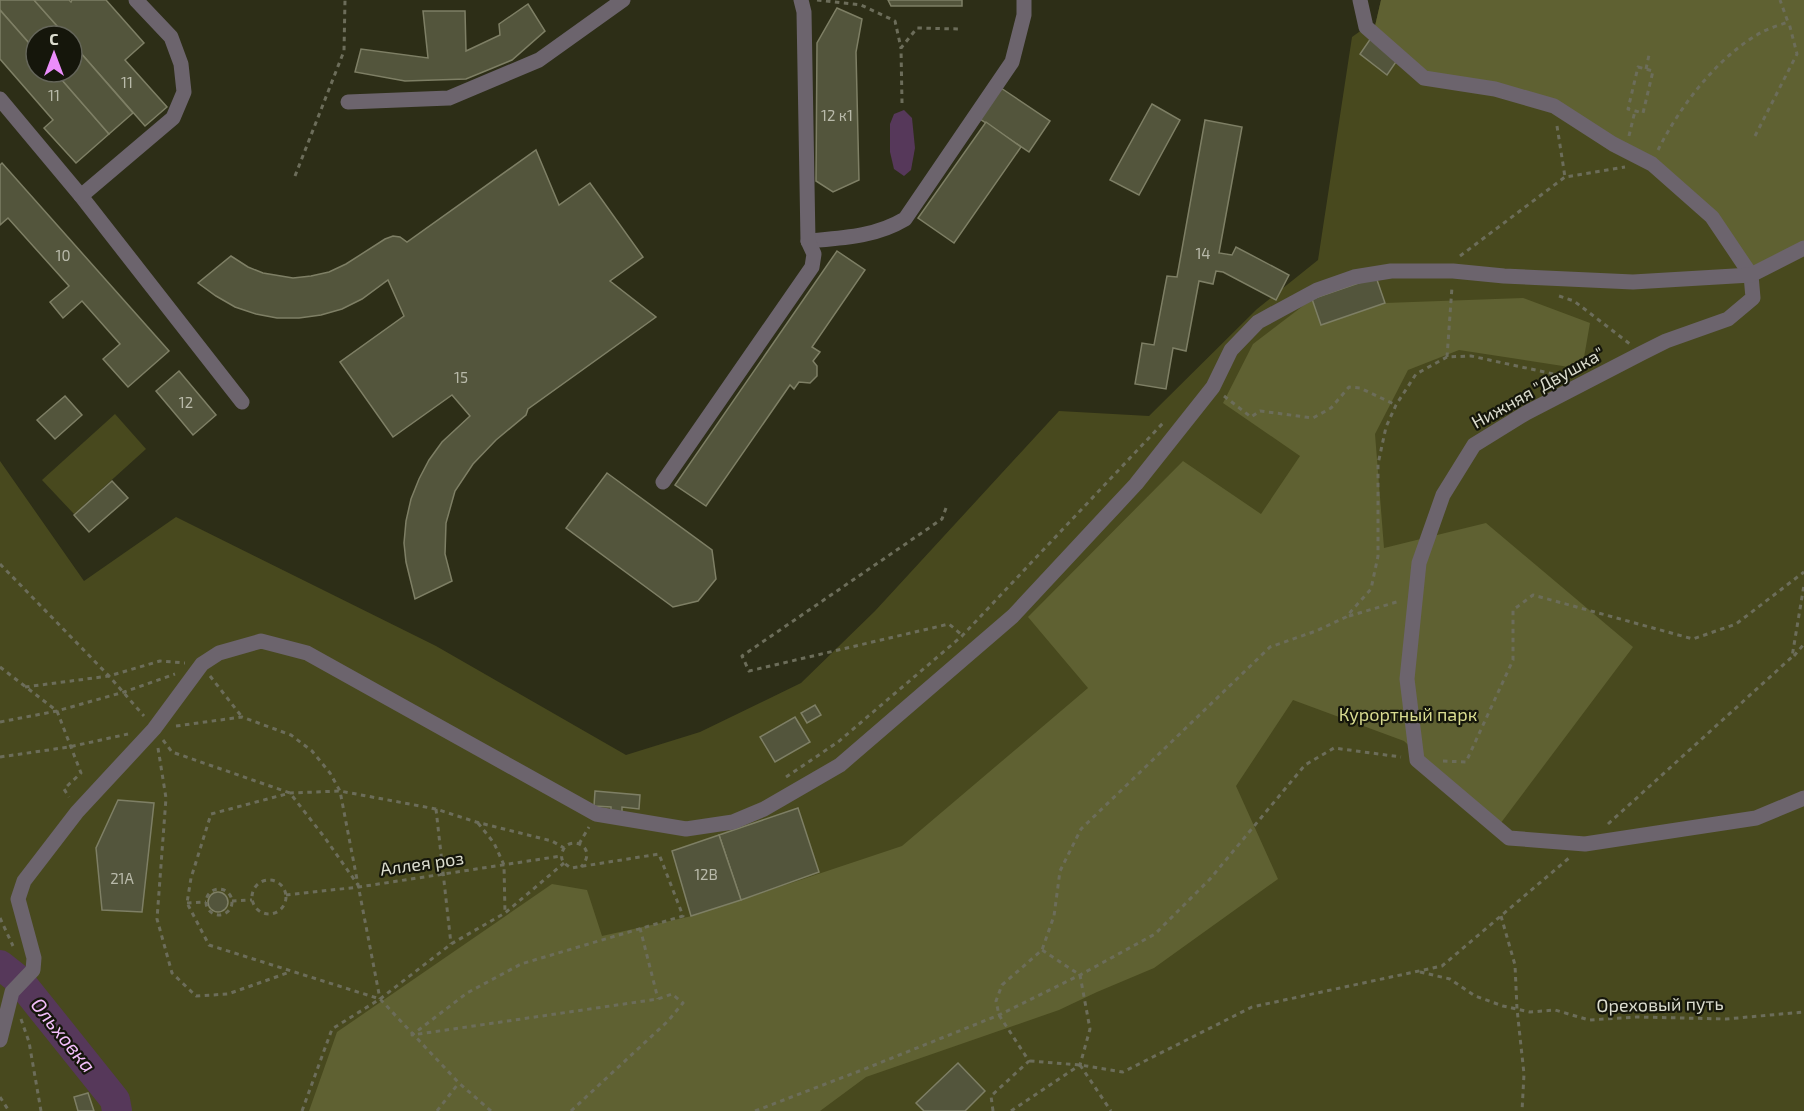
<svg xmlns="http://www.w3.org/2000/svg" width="1804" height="1111" font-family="'Exo 2',sans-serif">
  <rect width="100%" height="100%" fill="#2d2e17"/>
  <g fill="#48491e">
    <polygon points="1381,0 1804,0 1804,1111 0,1111 0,461 84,581 176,517 436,646 626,755 700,732 801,683 875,611 1059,411 1149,416 1257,309 1318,260 1352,37 1366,27 1375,26"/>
    <polygon points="115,414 146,449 74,514 42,480"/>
  </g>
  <g fill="#5f6132">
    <polygon points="1381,0 1804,0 1804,244 1754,268 1715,215 1556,101 1427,75 1375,26"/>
    <polygon points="1523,298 1590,323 1582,369 1459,350 1408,370 1375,434 1384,548 1486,523 1633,647 1497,828 1404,741 1293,700 1236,786 1278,879 1154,968 1097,992 1059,1010 866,1077 820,1111 309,1111 337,1032 552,884 587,890 602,936 692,916 902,846 1088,688 1028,617 1183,461 1261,514 1300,456 1223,403 1253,344 1312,299 1321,325 1385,303"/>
  </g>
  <polygon fill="#56385a" points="904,110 912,118 915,148 911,170 904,176 894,169 890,152 890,124 894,114"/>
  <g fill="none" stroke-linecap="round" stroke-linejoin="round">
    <polyline stroke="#56385a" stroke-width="30" points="0,965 19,980 115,1100 117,1111"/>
  </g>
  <g fill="#53553c" stroke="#7e7f65" stroke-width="1.5">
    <polygon points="0,0 34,0 66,36 36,36 36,51 0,10"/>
    <polygon points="34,0 69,0 71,2 72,0 106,0 144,43 125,60 167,107 145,126 72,43 72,36 66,36"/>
    <polygon points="888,0 962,0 962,6 891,6"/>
    <polygon points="528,4 545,31 512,60 466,79 405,81 355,72 361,49 428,58 423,11 465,11 466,51 500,35 499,24"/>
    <polygon points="837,8 862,19 856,52 859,180 833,192 816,181 817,43"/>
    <polygon points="0,10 36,51 36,72 55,72 109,134 76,163 44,128 53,120 0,59"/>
    <polygon points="1371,38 1398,59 1387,75 1360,54"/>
    <polygon points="72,43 133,113 109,134 55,72 72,72"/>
    <polygon points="1001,88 1050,121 1029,152 980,119"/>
    <polygon points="1152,104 1180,120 1139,195 1110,180"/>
    <polygon points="1205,120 1242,127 1219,253 1232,255 1236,247 1289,275 1276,300 1223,272 1216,271 1213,284 1199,281 1186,351 1173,348 1166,389 1135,384 1142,343 1154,345 1167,276 1177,277"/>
    <polygon points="986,122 1021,147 954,243 918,218"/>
    <polygon points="536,150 559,205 590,183 643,257 610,281 656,317 528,409 526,415 496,440 473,464 455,491 446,523 445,554 452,581 415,599 406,562 404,543 406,521 411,499 419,479 429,460 442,442 470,416 452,395 393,437 340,362 404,316 388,280 362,299 342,309 321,315 299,318 277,318 256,314 235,307 216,296 198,283 231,256 248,267 263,273 293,278 311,276 329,272 346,264 385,239 393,236 400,237 407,242"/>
    <polygon points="2,163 169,351 128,387 103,359 120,344 82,301 63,318 50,302 69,286 8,218 0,225 0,165"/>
    <polygon points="837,251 865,270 812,347 820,352 813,361 817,366 817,376 810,383 799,382 794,389 790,385 706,506 675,485"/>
    <polygon points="1376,277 1385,303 1321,325 1312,299"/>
    <polygon points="179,371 216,415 193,435 156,391"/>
    <polygon points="65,396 82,415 55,439 37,420"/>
    <polygon points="607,473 712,550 716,579 698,601 673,607 566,528"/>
    <polygon points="112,481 128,498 89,532 74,515"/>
    <polygon points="815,705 821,715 807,723 801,713"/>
    <polygon points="795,717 810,742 775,762 760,737"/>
    <polygon points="595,791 640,795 639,809 622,807 622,812 611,812 611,807 594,806"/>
    <polygon points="118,800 154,803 142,912 102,910 96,848"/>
    <polygon points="798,808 819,872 741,900 719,835"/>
    <polygon points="719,835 741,900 691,916 672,851"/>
    <circle cx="218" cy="902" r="10"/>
    <polygon points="958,1063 985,1091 965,1111 924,1111 916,1103"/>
    <polygon points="88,1093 94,1111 78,1111 74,1097"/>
  </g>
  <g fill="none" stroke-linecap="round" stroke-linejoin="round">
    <g stroke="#6c6d5a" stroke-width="3" stroke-dasharray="4.5 4.5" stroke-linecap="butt">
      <polyline points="817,0 861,5 895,21 901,48"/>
      <polygon points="1638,67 1653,71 1643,113 1628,109"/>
      <polyline points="1646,69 1649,55"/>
      <polyline points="902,103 901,48 917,28 959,29"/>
      <polyline points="1557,126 1565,177"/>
      <polyline points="1629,136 1635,111"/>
      <polyline points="1755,136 1797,54 1789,23"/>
      <path d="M1658,150C1680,106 1718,56 1762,32C1770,28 1780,25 1788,22L1780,0"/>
      <polyline points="295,176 344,51 345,0"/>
      <polyline points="1460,256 1565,177 1625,167"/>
      <polyline points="1559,296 1574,301 1630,344"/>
      <polyline points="1447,357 1452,287"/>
      <polyline points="1224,396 1251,417 1260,411 1313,418 1331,408 1349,387 1360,388 1396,405"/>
      <polyline points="946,508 942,519 742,656 749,671 949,624 962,635"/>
      <polyline points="0,564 109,676 144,716"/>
      <polyline points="1349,616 1400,601"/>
      <polyline points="1794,656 1804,644"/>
      <polyline points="0,667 57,711 81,773 64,789 69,797"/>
      <polyline points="210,676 242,717"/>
      <polyline points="25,687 109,676 160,661 185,663"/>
      <polyline points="0,722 57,711 124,692 175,674"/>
      <polyline points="176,726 242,717 291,735 312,751 330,773 340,791 380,999"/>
      <polyline points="163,740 172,752 290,793 325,838 358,885"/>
      <polyline points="158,748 166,798 157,919 172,973 196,996 228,994 290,972"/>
      <polyline points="0,757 69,747 128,734"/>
      <polyline points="1443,761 1466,762 1513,660 1513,610 1533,595 1693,639 1736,624 1804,572"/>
      <polyline points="786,777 838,742 962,636 1163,423"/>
      <polyline points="436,809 451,944"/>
      <polyline points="478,823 494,843 504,865 505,913"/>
      <polyline points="1608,824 1792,657 1804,585"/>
      <polyline points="579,844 589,827"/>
      <circle cx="269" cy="897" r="17"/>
      <circle cx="219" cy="902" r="13"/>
      <polyline points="286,895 359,887 561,856"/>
      <polyline points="232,901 252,900"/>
      <polyline points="187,903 206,902"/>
      <polyline points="1501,916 1515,965 1517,1009 1524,1074 1522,1111"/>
      <polyline points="0,918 13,946"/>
      <polyline points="640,928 658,999"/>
      <polyline points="1420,972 1450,979 1475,996 1503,1006 1530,1012 1555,1010 1589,1020 1637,1017 1726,1019 1804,1012"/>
      <polyline points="21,1019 29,1042 41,1111"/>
      <polyline points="1030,1061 1080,1065 1123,1072 1252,1007 1442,966 1569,858"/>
      <polyline points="1080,1065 1111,1111"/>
      <polyline points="0,1097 9,1111"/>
      <polyline points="302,1111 332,1029 380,999 451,944 505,913 564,863"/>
      <polyline points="437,1111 458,1084"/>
      <polyline points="491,1111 459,1083 380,999 209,945 187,903 191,878 211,814 290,793 340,791 436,809 476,822 552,841 564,848"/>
      <path d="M571,1111L668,1021L683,1003L672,994L658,999L412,1035L467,993L521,964L683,916L659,854L571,868C565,864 560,861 562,853C567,833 600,846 581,867"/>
      <polyline points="755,1111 862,1070 999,1015 1080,975 1155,934 1210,879 1305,765 1334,748 1401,757"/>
      <polyline points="993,1111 991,1096 1029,1061 999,1015 996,1001 1002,985 1042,950 1054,916 1060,871 1081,829 1270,647 1316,631 1346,617 1371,589 1378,556 1378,464 1386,427 1396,405 1416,374 1447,357 1471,356 1563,376"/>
      <polyline points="1011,1111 1080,1065 1090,1029 1080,975 1042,950"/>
    </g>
    <g stroke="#6c646d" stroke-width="15">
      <polyline points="1360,0 1366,27 1424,78 1495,89 1554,106 1613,144 1652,164 1712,217 1751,275 1753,298 1728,319 1666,341 1642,353 1526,413 1474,445 1443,495 1419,563 1407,679 1417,760 1509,838 1585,844 1756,818 1804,798"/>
      <polyline points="0,99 81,196 242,402"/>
      <polyline points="348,102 449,98 539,60 623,0"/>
      <polyline points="81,196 173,118 184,92 181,64 171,37 136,0"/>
      <path d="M808,241C842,238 875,237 905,219L1012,62L1024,15V0"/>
      <polyline points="663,482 812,267 814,254 808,241 804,12 801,0"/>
      <polyline points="0,1040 12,992 33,970 34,958 18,899 24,881 77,812 154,729 202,664 219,653 261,641 307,653 596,814 686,829 733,822 764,809 840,765 1013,616 1136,484 1213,387 1231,350 1258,322 1317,290 1354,277 1391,271 1453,271 1504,276 1633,282 1751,275 1804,248"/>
    </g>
  </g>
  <g text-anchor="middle" stroke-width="4.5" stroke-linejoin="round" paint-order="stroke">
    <g font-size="15" fill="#b9baaa">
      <text x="127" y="88">11</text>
      <text x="54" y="101">11</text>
      <text x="837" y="121">12 к1</text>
      <text x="1203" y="259">14</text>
      <text x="63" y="261">10</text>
      <text x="461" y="383">15</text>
      <text x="186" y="408">12</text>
      <text x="706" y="880">12В</text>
      <text x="122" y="884">21А</text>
    </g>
    <g font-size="18" fill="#dbdcce" stroke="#15160b">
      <text transform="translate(1538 388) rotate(-29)" y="6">Нижняя "Двушка"</text>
      <text transform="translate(422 864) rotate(-8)" y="6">Аллея роз</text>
      <text transform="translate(1660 1005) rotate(-1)" y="6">Ореховый путь</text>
    </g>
    <g font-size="18" fill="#d9dc90" stroke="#15160b">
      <text x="1408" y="721">Курортный парк</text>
    </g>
    <g font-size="20" font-style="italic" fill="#f2befa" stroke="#15160b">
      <text transform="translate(63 1035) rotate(51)" y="7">Ольховка</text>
    </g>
  </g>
  <g transform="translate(54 54)"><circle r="28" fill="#15160b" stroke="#646559" stroke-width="1.5"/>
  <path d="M0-4.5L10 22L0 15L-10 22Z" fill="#eb8dfb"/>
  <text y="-9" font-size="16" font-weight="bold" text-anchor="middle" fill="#dbdcce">С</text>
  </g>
</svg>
